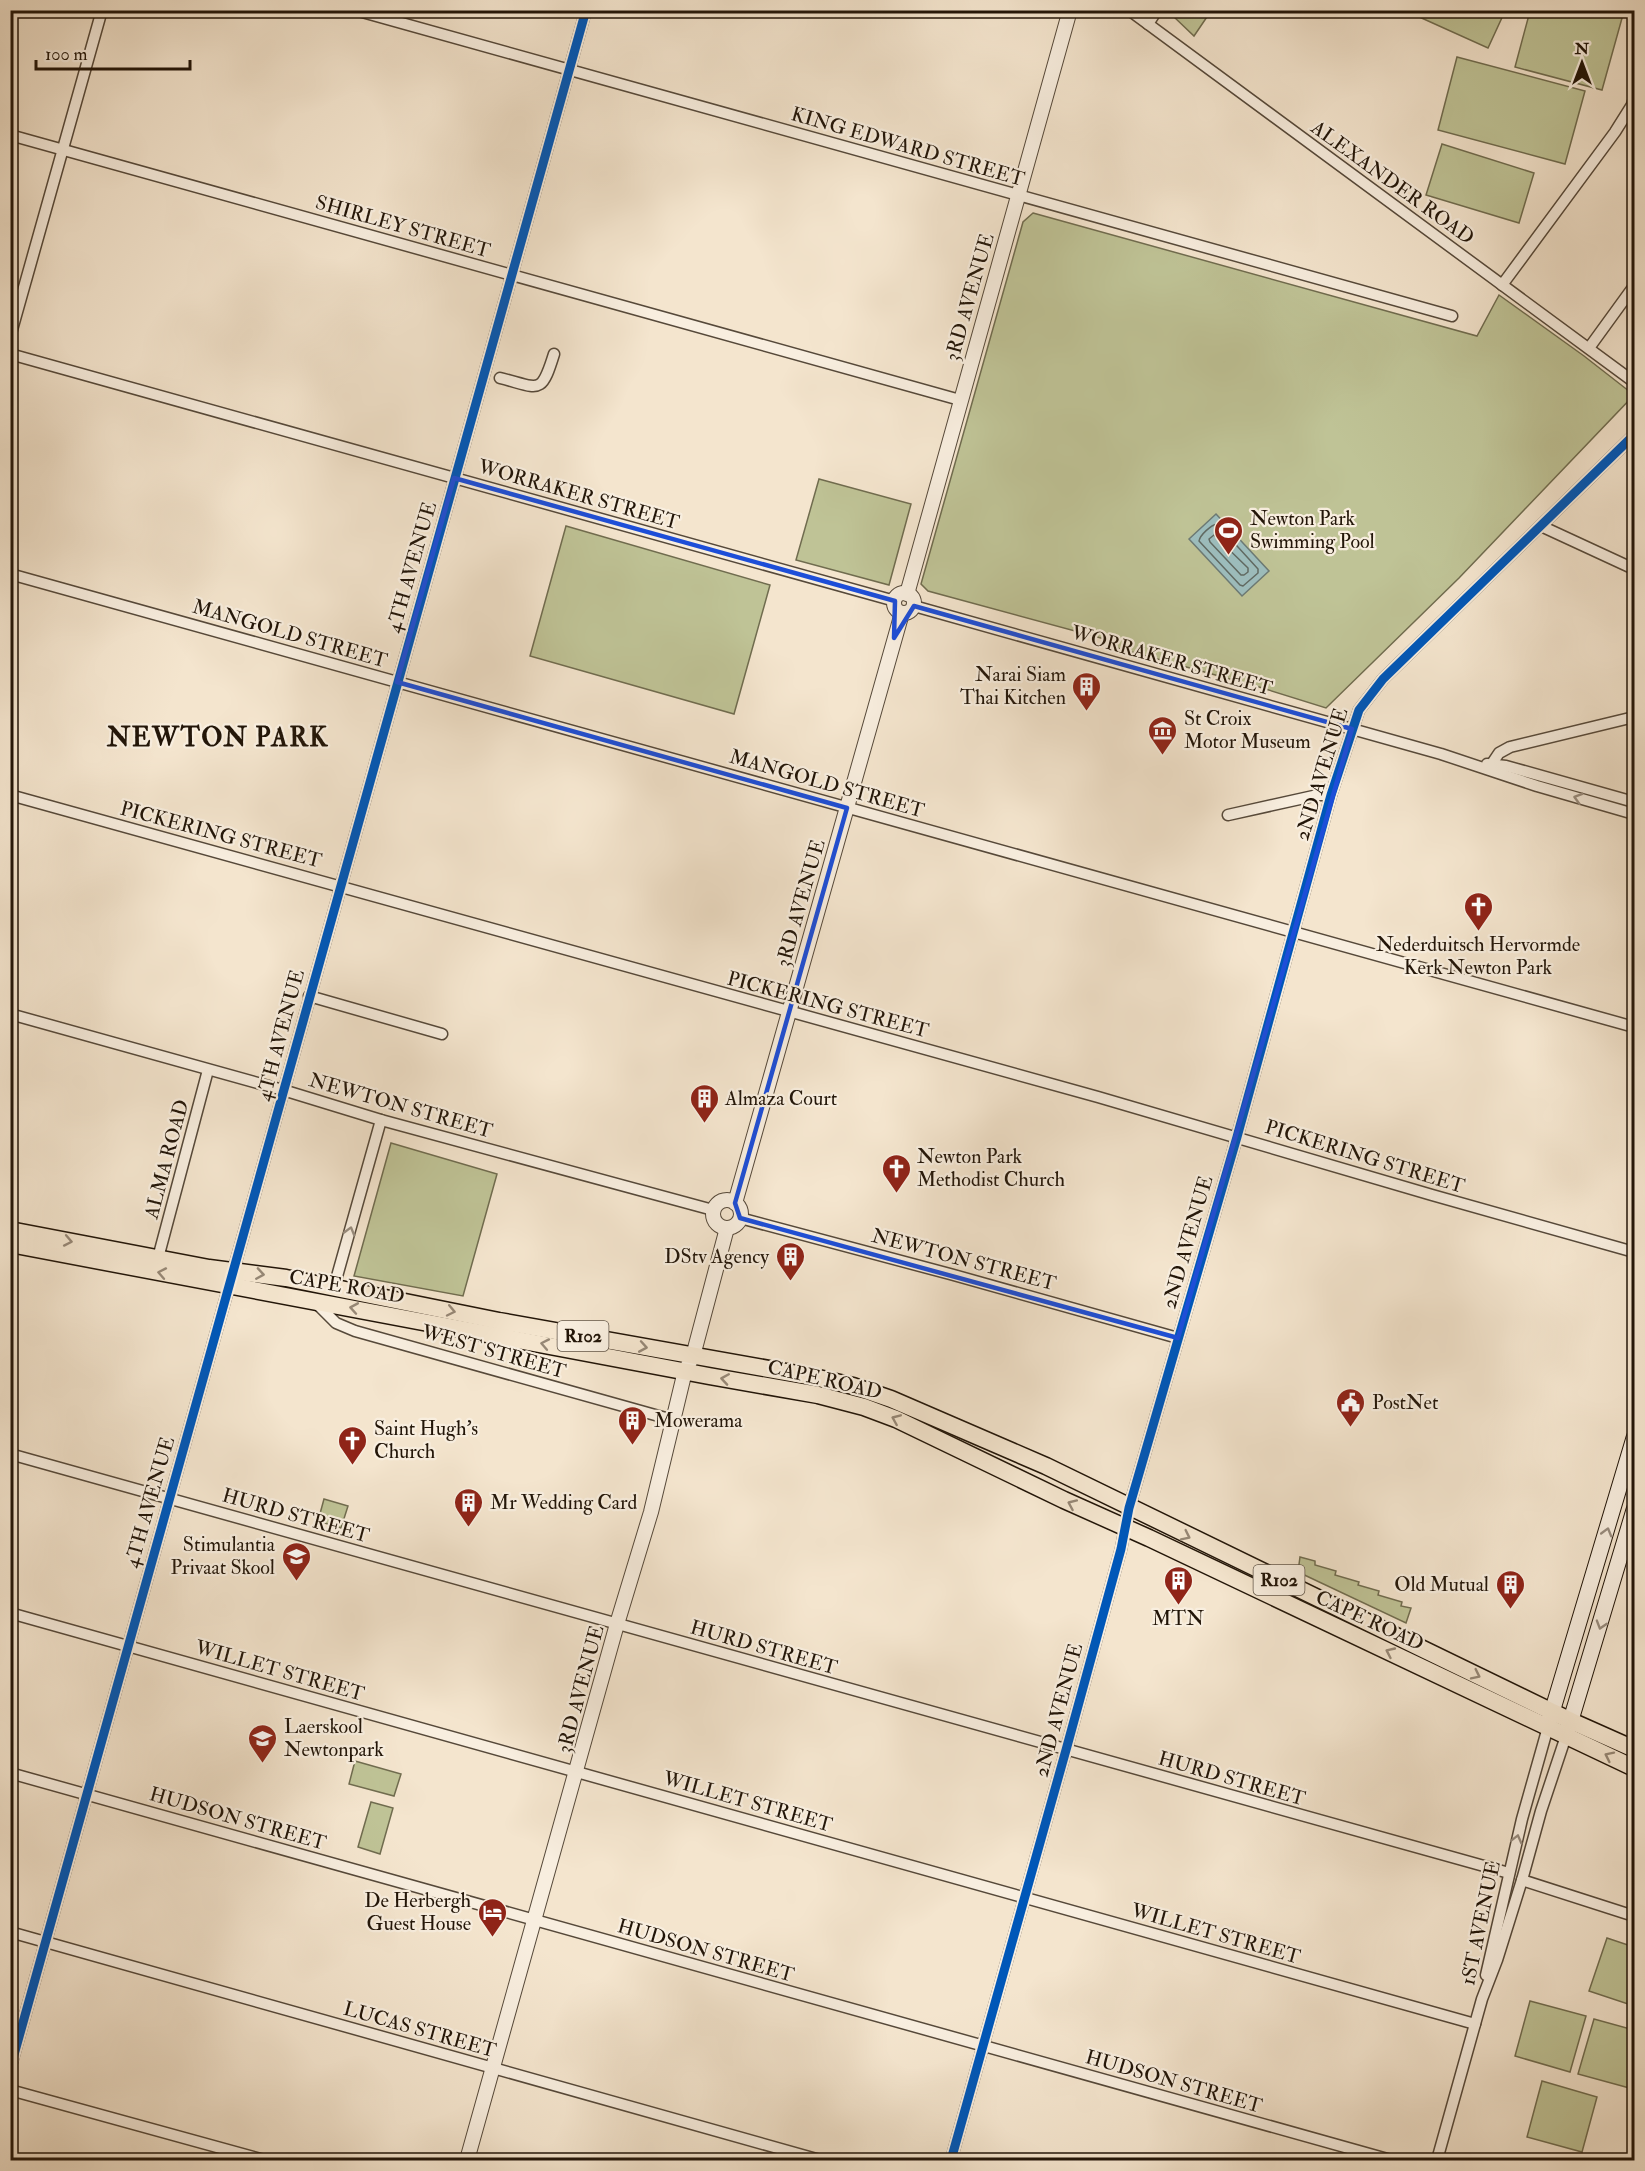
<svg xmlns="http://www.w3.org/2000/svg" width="1645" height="2171" font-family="'IM FELL Double Pica',serif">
  <rect width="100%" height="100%" fill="#f4e5ce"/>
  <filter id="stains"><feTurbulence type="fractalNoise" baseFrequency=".00333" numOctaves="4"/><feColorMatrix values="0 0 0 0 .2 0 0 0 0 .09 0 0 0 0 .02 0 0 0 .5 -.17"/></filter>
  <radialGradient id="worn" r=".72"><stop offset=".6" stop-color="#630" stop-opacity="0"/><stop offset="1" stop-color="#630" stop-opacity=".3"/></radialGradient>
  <g fill="#bfc396" stroke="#706c4f" stroke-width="1.5">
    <polygon points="1179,10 1211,10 1211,11 1194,36 1174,17"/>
    <polygon points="1406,11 1505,10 1505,11 1488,48"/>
    <polygon points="1530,11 1624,11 1602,90 1515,67"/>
    <polygon points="1457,57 1585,91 1565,164 1438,130"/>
    <polygon points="1442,144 1534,173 1519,223 1426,195"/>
    <polygon points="1033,213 1477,336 1499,295 1584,356 1634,395 1459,578 1326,708 1259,687 1110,646 1112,641 928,591 921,584 1023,222"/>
    <polygon points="819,479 911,504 889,585 796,560"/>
    <polygon points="566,526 770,585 734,714 530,656"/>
    <polygon points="391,1143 497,1174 463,1296 354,1276"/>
    <polygon points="324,1499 348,1506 341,1528 318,1521"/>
    <polygon points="1300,1557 1315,1561 1315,1565 1336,1571 1335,1575 1359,1582 1358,1585 1379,1591 1378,1595 1402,1602 1401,1606 1411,1608 1406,1623 1298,1572"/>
    <polygon points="355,1761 401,1774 394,1796 349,1784"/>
    <polygon points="371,1802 393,1808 380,1854 358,1847"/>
    <polygon points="1607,1938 1634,1947 1634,2006 1589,1991"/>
    <polygon points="1530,2001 1586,2016 1570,2072 1515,2056"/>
    <polygon points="1594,2019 1634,2030 1633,2089 1578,2074"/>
    <polygon points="1542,2081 1597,2097 1582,2152 1527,2137"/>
  </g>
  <polygon fill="#9dbebe" stroke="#6c7a75" stroke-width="1.5" points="1216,514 1269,571 1242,596 1189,539"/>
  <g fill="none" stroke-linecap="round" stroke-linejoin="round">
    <g stroke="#606a63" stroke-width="1.5">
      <path d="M1217,524L1258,569V573L1243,586L1240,585L1199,541C1200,535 1211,525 1217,524Z"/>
      <polygon points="1214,535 1248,568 1248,572 1244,575 1241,575 1210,542 1209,539"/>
    </g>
    <defs>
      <g id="minor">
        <polyline points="355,10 1452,316"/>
        <polyline points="1129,10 1634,382"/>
        <polyline points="1148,24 1157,10"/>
        <polyline points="10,135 960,400"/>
        <polyline points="1502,285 1615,132 1632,105 1634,98"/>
        <polyline points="10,337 102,10"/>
        <polyline points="1589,348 1634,286"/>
        <polyline points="10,354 895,601"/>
        <path d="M500,378C540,388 541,396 554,354"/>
        <polyline points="1541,526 1634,569"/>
        <polyline points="10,574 1634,1027"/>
        <polyline points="914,606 1441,754 1537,786 1634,814"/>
        <polyline points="1487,764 1506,766 1634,802"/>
        <polyline points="1489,768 1499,753 1510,747 1634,717"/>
        <polyline points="10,795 1098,1097 1432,1195 1634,1252"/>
        <polyline points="1228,815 1318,795 1331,795"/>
        <polyline points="309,996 442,1034"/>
        <polyline points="10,1014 283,1090 381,1120 713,1210"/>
        <polyline points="740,1218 950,1274 1178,1338"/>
        <polyline points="158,1258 208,1070"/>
        <polyline points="334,1287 381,1120"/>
        <polyline points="315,1302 336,1323 355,1331 673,1420"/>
        <polyline points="10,1454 1509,1873"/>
        <polyline points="10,1613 1475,2024"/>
        <polyline points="10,1773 1391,2160"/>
        <polyline points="1522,1880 1634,1916"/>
        <polyline points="10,1932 820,2160"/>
        <polyline points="1486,1975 1522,1819 1548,1727"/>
        <polyline points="10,2069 586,10"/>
        <polyline points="10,2090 264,2160"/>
        <polyline points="951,2160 1066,1750 1121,1549 1129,1508 1237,1137 1331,795 1359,710 1383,679 1634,435"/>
        <polyline points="1437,2160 1482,1999 1497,1960 1522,1880 1541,1811 1566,1736"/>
      </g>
      <g id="tertiary">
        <circle cx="904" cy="603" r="10"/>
        <polyline points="907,594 1070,10"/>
        <circle cx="727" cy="1214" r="14"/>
        <polyline points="735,1203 902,613"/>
        <polyline points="467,2160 617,1624 651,1512 685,1371 693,1356 727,1228"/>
      </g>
      <g id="secondary">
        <polyline points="1549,1722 1634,1438"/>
        <polyline points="1567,1733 1634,1510"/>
      </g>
      <g id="primary">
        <polyline points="10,1230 209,1268 286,1278 499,1321 814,1377 853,1386 891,1399 1046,1466 1571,1721 1634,1749"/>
        <polyline points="10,1244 709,1376 818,1395 864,1407 896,1419 1064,1500 1149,1538 1634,1768"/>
      </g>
    </defs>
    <use href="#minor" stroke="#56493a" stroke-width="13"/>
    <use href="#tertiary" stroke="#56493a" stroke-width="16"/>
    <use href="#secondary" stroke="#221508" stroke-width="17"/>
    <use href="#primary" stroke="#221508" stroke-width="19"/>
    <use href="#minor" stroke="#f8eedf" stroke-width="10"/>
    <use href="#tertiary" stroke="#f8eedf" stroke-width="14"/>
    <use href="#secondary" stroke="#f8eedf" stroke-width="15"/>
    <use href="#primary" stroke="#f4e5ce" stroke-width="16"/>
    <defs>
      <g id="cycleway">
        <polyline points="10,2069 586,10"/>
        <polyline points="951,2160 1066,1750 1121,1549 1129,1508 1237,1137 1331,795 1359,710 1383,679 1634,435"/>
      </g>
    </defs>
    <use href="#cycleway" stroke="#f8eedf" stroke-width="13"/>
    <use href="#cycleway" stroke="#0057b8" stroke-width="9"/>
  </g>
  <defs><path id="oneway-chevron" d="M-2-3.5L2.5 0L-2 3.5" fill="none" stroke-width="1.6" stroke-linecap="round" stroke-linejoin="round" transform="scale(1.5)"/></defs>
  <g stroke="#988c7e">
    <use href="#oneway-chevron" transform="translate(1578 798) rotate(-164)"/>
    <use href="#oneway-chevron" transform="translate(350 1231) rotate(-74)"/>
    <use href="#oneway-chevron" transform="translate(1607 1532) rotate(-74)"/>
    <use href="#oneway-chevron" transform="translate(1601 1625) rotate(107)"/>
    <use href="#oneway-chevron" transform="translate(1517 1839) rotate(-76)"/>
  </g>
  <g stroke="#968775">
    <use href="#oneway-chevron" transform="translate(68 1241) rotate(11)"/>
    <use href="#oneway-chevron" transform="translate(162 1273) rotate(-169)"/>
    <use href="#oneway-chevron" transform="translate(260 1274) rotate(9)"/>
    <use href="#oneway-chevron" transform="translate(354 1308) rotate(-170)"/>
    <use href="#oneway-chevron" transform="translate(451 1311) rotate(12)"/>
    <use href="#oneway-chevron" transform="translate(545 1344) rotate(-169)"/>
    <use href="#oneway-chevron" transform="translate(643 1347) rotate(10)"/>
    <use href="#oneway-chevron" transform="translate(725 1379) rotate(-171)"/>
    <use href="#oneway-chevron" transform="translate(896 1419) rotate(-157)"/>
    <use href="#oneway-chevron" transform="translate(1072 1504) rotate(-156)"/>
    <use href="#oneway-chevron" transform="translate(1186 1536) rotate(26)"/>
    <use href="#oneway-chevron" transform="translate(1390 1652) rotate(-155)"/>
    <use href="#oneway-chevron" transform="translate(1476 1675) rotate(26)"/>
    <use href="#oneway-chevron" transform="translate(1609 1756) rotate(-154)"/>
  </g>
  <path fill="none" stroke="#1d4ed8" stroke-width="4.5" stroke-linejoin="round" d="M454,478L895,601L894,638L914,606L1352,729L1178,1338L740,1218L735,1203L847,808L397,682Z"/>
  <defs>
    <symbol id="stadium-pin" viewBox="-11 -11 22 30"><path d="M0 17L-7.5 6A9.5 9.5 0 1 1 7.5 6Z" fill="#8f2418" stroke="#f8eedf"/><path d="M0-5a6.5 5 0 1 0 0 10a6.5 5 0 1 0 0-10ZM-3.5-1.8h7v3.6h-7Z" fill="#fff"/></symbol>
    <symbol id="building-pin" viewBox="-11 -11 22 30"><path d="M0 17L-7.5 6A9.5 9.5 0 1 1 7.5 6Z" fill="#8f2418" stroke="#f8eedf"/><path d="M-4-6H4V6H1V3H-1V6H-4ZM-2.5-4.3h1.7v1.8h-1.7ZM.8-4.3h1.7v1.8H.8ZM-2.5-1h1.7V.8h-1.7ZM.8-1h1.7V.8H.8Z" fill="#fff"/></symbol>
    <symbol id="museum-pin" viewBox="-11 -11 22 30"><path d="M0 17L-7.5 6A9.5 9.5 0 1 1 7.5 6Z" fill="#8f2418" stroke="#f8eedf"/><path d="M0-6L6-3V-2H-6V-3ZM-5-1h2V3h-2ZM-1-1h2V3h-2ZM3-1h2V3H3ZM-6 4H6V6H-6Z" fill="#fff"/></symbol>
    <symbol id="church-pin" viewBox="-11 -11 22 30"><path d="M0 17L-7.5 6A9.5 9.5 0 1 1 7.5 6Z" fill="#8f2418" stroke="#f8eedf"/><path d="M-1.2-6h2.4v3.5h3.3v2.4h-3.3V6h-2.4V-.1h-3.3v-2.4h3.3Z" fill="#fff"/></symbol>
    <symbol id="civic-pin" viewBox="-11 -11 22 30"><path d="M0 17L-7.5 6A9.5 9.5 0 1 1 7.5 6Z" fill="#8f2418" stroke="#f8eedf"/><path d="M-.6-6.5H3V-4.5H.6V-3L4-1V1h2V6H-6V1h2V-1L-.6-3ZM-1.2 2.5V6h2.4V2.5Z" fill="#fff"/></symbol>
    <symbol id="school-pin" viewBox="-11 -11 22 30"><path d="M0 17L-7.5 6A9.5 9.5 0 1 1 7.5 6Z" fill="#8f2418" stroke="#f8eedf"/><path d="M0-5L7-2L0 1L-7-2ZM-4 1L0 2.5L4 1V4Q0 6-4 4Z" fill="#fff"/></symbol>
    <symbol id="hotel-pin" viewBox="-11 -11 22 30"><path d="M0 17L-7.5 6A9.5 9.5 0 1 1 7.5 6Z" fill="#8f2418" stroke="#f8eedf"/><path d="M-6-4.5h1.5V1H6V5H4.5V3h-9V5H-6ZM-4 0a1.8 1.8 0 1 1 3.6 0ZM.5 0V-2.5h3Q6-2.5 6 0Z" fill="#fff"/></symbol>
  </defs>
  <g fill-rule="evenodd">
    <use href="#stadium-pin" x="1212" y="514" width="33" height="45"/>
    <use href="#building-pin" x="1070" y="670" width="33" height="45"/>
    <use href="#museum-pin" x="1146" y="714" width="33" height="45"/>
    <use href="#church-pin" x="1462" y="890" width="33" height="45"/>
    <use href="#building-pin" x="688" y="1082" width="33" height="45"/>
    <use href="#church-pin" x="880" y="1152" width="33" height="45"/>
    <use href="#building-pin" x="774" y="1240" width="33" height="45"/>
    <use href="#civic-pin" x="1334" y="1386" width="33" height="45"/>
    <use href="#building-pin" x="616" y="1404" width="33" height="45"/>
    <use href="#church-pin" x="336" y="1424" width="33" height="45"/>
    <use href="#building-pin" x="452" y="1486" width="33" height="45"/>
    <use href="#school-pin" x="280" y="1540" width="33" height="45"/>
    <use href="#building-pin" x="1162" y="1564" width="33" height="45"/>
    <use href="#building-pin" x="1494" y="1568" width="33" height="45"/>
    <use href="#school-pin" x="246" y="1722" width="33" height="45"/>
    <use href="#hotel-pin" x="476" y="1896" width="33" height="45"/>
  </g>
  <g text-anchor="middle" stroke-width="4.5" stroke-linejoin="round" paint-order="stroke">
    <g fill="#f8eedf" stroke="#625648" stroke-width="1.5">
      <rect x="557.5" y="1321" width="51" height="30" rx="4.5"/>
      <rect x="1253.5" y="1565" width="51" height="30" rx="4.5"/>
    </g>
    <g font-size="18" font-weight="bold" fill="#221508">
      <text x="583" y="1342">R102</text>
      <text x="1279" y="1586">R102</text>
    </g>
    <g font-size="20" fill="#221508" stroke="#f8eedf">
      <text transform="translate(908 146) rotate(16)" y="7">KING EDWARD STREET</text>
      <text transform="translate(1393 182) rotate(36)" y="7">ALEXANDER ROAD</text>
      <text transform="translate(403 226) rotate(16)" y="7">SHIRLEY STREET</text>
      <text transform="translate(969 297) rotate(-74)" y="7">3RD AVENUE</text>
      <text transform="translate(579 494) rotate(16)" y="7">WORRAKER STREET</text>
      <text transform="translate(411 567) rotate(-74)" y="7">4TH AVENUE</text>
      <text transform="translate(290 633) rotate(16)" y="7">MANGOLD STREET</text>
      <text transform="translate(1172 660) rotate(16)" y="7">WORRAKER STREET</text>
      <text transform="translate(1321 774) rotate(-73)" y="7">2ND AVENUE</text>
      <text transform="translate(827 783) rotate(16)" y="7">MANGOLD STREET</text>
      <text transform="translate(221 834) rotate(15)" y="7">PICKERING STREET</text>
      <text transform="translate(800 903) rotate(-74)" y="7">3RD AVENUE</text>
      <text transform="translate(828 1004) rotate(15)" y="7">PICKERING STREET</text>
      <text transform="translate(280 1035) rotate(-75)" y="7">4TH AVENUE</text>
      <text transform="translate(401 1105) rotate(16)" y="7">NEWTON STREET</text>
      <text transform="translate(1365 1156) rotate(17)" y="7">PICKERING STREET</text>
      <text transform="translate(166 1159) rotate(-75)" y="7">ALMA ROAD</text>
      <text transform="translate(1187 1242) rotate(-74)" y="7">2ND AVENUE</text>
      <text transform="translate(964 1259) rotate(15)" y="7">NEWTON STREET</text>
      <text transform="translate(347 1286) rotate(10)" y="7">CAPE ROAD</text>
      <text transform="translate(494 1351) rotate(16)" y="7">WEST STREET</text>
      <text transform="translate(825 1379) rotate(13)" y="7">CAPE ROAD</text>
      <text transform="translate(149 1502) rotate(-74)" y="7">4TH AVENUE</text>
      <text transform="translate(296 1515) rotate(16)" y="7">HURD STREET</text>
      <text transform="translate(1370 1620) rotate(25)" y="7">CAPE ROAD</text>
      <text transform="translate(764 1647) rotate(16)" y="7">HURD STREET</text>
      <text transform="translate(280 1670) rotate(16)" y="7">WILLET STREET</text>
      <text transform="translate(580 1689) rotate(-75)" y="7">3RD AVENUE</text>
      <text transform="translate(1058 1710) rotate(-75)" y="7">2ND AVENUE</text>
      <text transform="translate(1232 1778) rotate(16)" y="7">HURD STREET</text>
      <text transform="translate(748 1801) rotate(16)" y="7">WILLET STREET</text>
      <text transform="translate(238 1818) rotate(16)" y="7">HUDSON STREET</text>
      <text transform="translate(1480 1923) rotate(-78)" y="7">1ST AVENUE</text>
      <text transform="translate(1216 1933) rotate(16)" y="7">WILLET STREET</text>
      <text transform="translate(706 1950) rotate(16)" y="7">HUDSON STREET</text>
      <text transform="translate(420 2029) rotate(16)" y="7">LUCAS STREET</text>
      <text transform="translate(1174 2081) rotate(16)" y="7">HUDSON STREET</text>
    </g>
    <g font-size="20" fill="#221508" stroke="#f8eedf" text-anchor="start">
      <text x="1250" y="525">Newton Park<tspan x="1250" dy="23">Swimming Pool</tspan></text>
      <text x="1066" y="681" text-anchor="end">Narai Siam<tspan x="1066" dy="23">Thai Kitchen</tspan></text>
      <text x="1184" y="725">St Croix<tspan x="1184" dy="23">Motor Museum</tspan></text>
      <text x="1478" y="951" text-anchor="middle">Nederduitsch Hervormde<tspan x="1478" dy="23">Kerk Newton Park</tspan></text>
      <text x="725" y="1105">Almaza Court</text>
      <text x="917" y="1163">Newton Park<tspan x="917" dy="23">Methodist Church</tspan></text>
      <text x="769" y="1263" text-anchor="end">DStv Agency</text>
      <text x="1372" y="1409">PostNet</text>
      <text x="654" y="1427">Mowerama</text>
      <text x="374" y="1435">Saint Hugh's<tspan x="374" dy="23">Church</tspan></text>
      <text x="490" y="1509">Mr Wedding Card</text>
      <text x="275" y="1551" text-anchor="end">Stimulantia<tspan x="275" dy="23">Privaat Skool</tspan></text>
      <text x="1489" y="1591" text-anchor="end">Old Mutual</text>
      <text x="1178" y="1625" text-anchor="middle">MTN</text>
      <text x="284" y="1733">Laerskool<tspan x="284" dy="23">Newtonpark</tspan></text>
      <text x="471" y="1907" text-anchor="end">De Herbergh<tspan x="471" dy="23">Guest House</tspan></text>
    </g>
    <g font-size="26" font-weight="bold" letter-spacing="1.5" fill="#221508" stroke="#f8eedf">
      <text x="218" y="746">NEWTON PARK</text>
    </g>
  </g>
  <rect width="1645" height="2171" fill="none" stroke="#f4e5ce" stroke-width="36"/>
  <rect x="12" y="12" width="1621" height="2147" fill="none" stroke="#221508" stroke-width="3"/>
  <rect x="18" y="18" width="1609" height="2135" fill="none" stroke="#221508" stroke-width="1.5"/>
  <g transform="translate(1582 63)" stroke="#f8eedf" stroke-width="4.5" paint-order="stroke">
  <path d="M0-4.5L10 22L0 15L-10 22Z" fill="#221508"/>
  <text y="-9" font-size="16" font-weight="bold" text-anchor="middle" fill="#221508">N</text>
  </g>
  <path d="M36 60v9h154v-9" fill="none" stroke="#221508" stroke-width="3"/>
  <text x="45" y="60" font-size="18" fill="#221508" stroke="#f8eedf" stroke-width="4.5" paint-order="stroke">100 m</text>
  <rect width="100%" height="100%" filter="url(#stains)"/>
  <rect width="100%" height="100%" fill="url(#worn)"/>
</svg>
